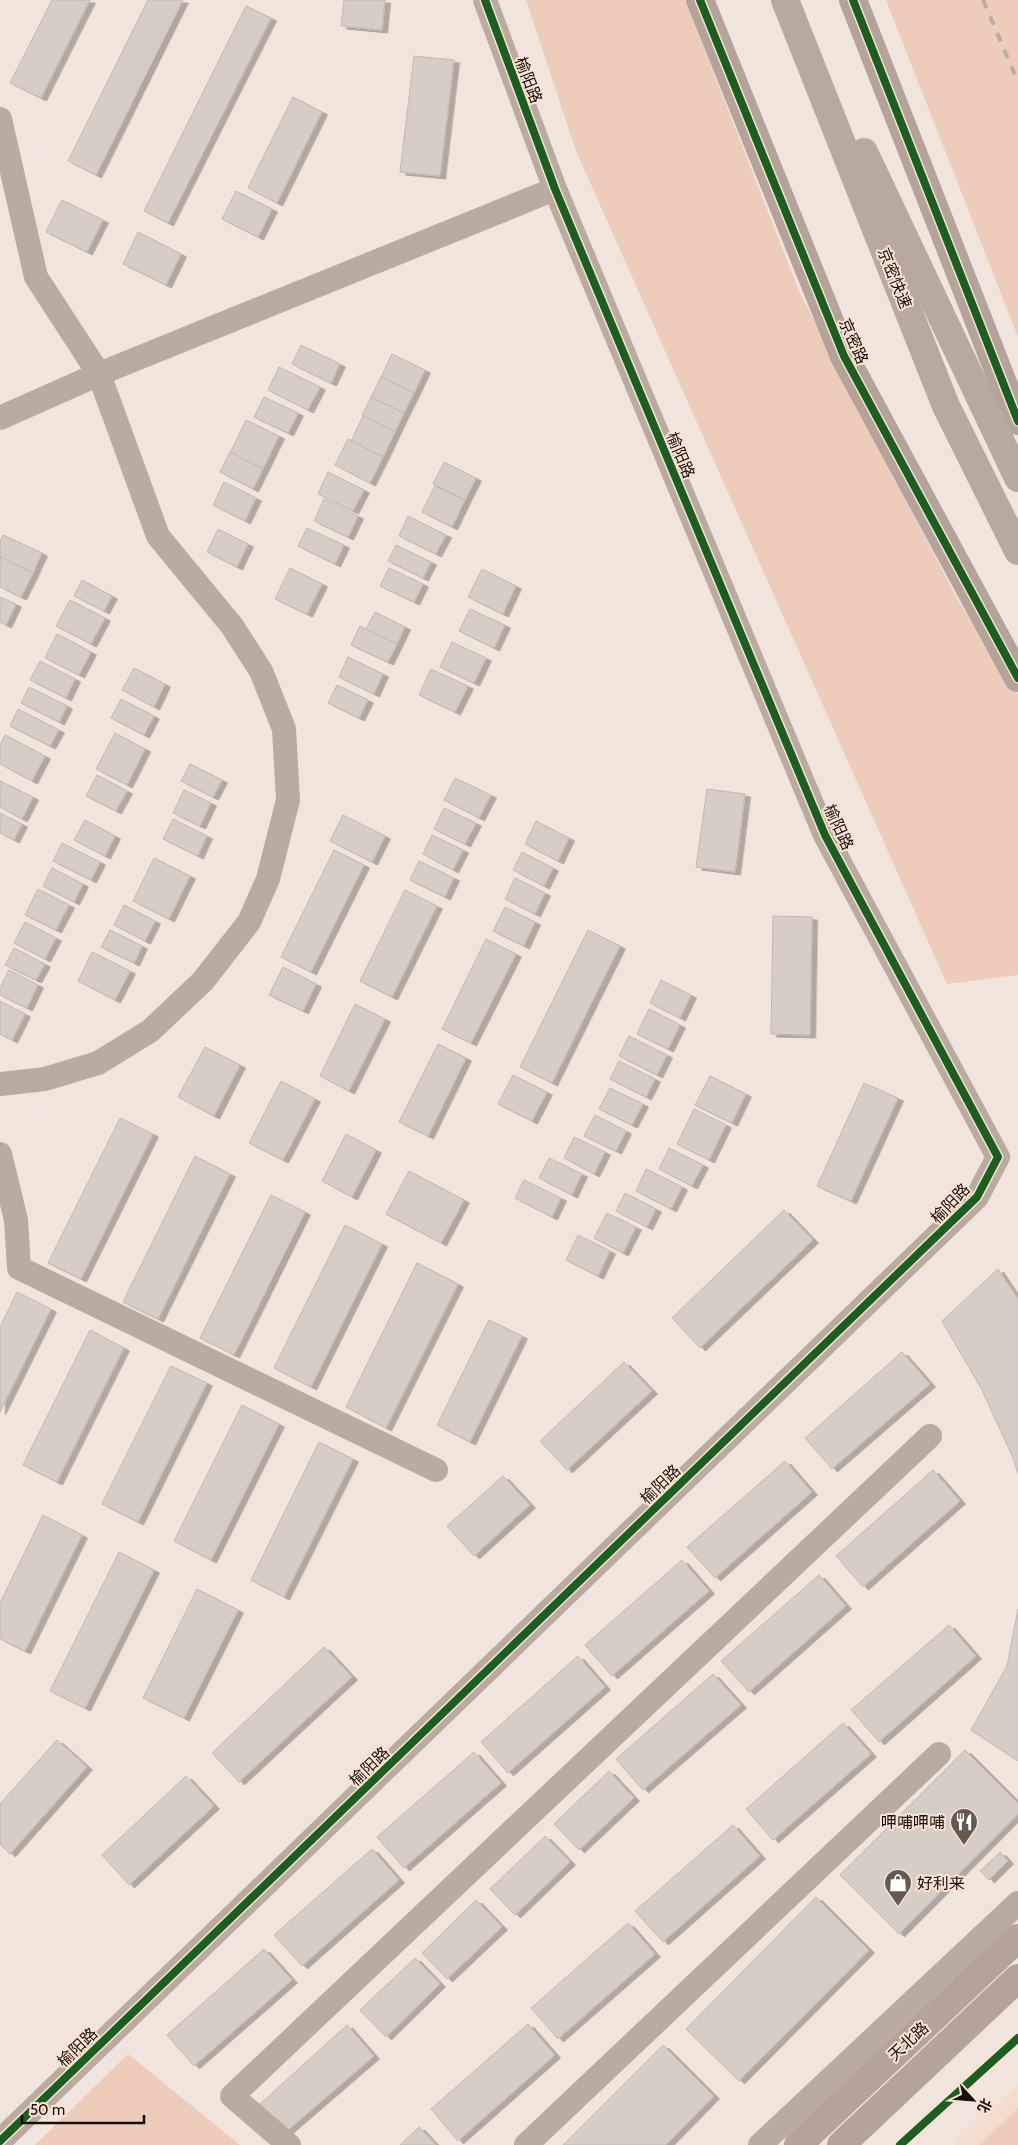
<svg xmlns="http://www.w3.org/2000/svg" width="1018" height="2145" font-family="Cabin,'Noto Sans SC',sans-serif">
  <defs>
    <filter id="shadow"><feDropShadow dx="5.5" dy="3" stdDeviation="0" flood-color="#0004"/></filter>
  </defs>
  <rect width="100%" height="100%" fill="#f1e4dc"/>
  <polygon fill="#f4ddcf" points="1018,2084 1018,2145 954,2145"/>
  <g fill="#edcdb9">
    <polygon points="526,0 685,0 799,291 956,597 1018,695 1018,975 947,984 576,151"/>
    <polygon points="886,0 1018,0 1018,337"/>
    <polygon points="128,2054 240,2145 35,2145"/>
    <polygon points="1018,2108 1018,2145 979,2145"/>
  </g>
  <g fill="#d7cdc7" stroke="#c2b8b2" filter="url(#shadow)">
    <polygon points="52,0 90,0 41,98 10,83"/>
    <polygon points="148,0 183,0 96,175 68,161"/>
    <polygon points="344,0 385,0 382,30 341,26"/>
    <polygon points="246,6 271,18 168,223 144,211"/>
    <polygon points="414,56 454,60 440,176 400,172"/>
    <polygon points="293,97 322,112 277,203 248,188"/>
    <polygon points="236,191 272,209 258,237 222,219"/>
    <polygon points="62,200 103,220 87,252 46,232"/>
    <polygon points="138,232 181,254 166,285 123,264"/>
    <polygon points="301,345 340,364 331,383 292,364"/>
    <polygon points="392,354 425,370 414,393 381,377"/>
    <polygon points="279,367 320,387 308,410 268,390"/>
    <polygon points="381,377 414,393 404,413 371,397"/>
    <polygon points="264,397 298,413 288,433 254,417"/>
    <polygon points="371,397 404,413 395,432 362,416"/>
    <polygon points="363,416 395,432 383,457 351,441"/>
    <polygon points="246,420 279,436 263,469 230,453"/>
    <polygon points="348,439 383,457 370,483 335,465"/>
    <polygon points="230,452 263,469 253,489 220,472"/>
    <polygon points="444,462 476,478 465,500 433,484"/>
    <polygon points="328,472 364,490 353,511 318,494"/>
    <polygon points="224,482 256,498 245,521 213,505"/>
    <polygon points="435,486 465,500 452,527 422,512"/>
    <polygon points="324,499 358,516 348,537 314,521"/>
    <polygon points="408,516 446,535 436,554 399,536"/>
    <polygon points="307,528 344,545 335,564 298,546"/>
    <polygon points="218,529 248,544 237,567 207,552"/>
    <polygon points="3,535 42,553 33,573 0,557 0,541"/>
    <polygon points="396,545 431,562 423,578 388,561"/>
    <polygon points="0,557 33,573 21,597 0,587"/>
    <polygon points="290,568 322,584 307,614 275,599"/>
    <polygon points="389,568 423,584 414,602 380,586"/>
    <polygon points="482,569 516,586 503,614 468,597"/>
    <polygon points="82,580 112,596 104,611 74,596"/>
    <polygon points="0,597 16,604 6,625 0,622"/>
    <polygon points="70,600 105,618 91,644 56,626"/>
    <polygon points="470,609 505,625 494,648 459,631"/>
    <polygon points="375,612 405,627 397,644 366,629"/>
    <polygon points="360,626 397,644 388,662 351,645"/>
    <polygon points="57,634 91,652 79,675 45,658"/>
    <polygon points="452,642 486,658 474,683 440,667"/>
    <polygon points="348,657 383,674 374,694 339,677"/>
    <polygon points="40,661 75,679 66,698 30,680"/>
    <polygon points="134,668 165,684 154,707 122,690"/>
    <polygon points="431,669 468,686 455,712 419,695"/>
    <polygon points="337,685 368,700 359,718 328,703"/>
    <polygon points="29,687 67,706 59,722 21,703"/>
    <polygon points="121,699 154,716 144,735 111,718"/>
    <polygon points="18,709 59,730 50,746 10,726"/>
    <polygon points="115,733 145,749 127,785 96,769"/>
    <polygon points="5,735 45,756 32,781 0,764 0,745"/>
    <polygon points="190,764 222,780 213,797 181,781"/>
    <polygon points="97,775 127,791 116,811 86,796"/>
    <polygon points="455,778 491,795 479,818 444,800"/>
    <polygon points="0,781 33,797 22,819 0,807"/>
    <polygon points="707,789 745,794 735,872 696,867"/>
    <polygon points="184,790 211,803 200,826 173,813"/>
    <polygon points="444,808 476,823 465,844 434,829"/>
    <polygon points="0,813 22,824 14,840 0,833"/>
    <polygon points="343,815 385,836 372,862 330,841"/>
    <polygon points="173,819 207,836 198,856 163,839"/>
    <polygon points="85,820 115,836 105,856 74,840"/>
    <polygon points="536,821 569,838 558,861 525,844"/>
    <polygon points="432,835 463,850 453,870 423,854"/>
    <polygon points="62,843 100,862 91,880 53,861"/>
    <polygon points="334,850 364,865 311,972 281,957"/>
    <polygon points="522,852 553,868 544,886 513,870"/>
    <polygon points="154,858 190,876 169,919 133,901"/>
    <polygon points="419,861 454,878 445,897 410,880"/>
    <polygon points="52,868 83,884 74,902 43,886"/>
    <polygon points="515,878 545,893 535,914 505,899"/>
    <polygon points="38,889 69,905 56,930 25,915"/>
    <polygon points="405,890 437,906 392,997 360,981"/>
    <polygon points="124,905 155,921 145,941 114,925"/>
    <polygon points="505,907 535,922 524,946 493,931"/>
    <polygon points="773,916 812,917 810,1035 771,1034"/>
    <polygon points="25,922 56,938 45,959 14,943"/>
    <polygon points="110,930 142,946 134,963 101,947"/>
    <polygon points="588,930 620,946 552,1083 520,1067"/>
    <polygon points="486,939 516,954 471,1043 442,1029"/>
    <polygon points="14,948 45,964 36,980 5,965"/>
    <polygon points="92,952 130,971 115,1000 78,981"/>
    <polygon points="283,967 316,984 303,1011 269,995"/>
    <polygon points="9,970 38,985 27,1008 0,995 0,988"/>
    <polygon points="661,980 691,995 680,1018 650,1003"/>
    <polygon points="0,1001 25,1014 12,1040 0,1034"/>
    <polygon points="355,1004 385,1019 349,1091 320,1076"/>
    <polygon points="649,1009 680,1025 668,1049 637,1034"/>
    <polygon points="629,1036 667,1055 657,1075 619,1056"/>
    <polygon points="438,1044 466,1058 428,1136 399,1122"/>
    <polygon points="205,1047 240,1065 214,1116 178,1097"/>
    <polygon points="619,1061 655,1079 646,1097 610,1079"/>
    <polygon points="513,1075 547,1092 532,1121 498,1104"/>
    <polygon points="710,1076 746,1094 732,1123 695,1105"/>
    <polygon points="281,1081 315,1099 283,1160 249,1143"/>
    <polygon points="864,1083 898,1098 851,1201 817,1186"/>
    <polygon points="610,1088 643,1104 632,1125 599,1109"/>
    <polygon points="694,1109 726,1125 709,1160 677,1144"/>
    <polygon points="595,1115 626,1131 616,1151 584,1136"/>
    <polygon points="120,1118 153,1134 81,1279 48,1263"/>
    <polygon points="346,1134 376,1150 352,1197 322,1181"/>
    <polygon points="574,1137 605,1152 594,1174 564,1158"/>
    <polygon points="669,1148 703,1165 692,1186 659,1169"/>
    <polygon points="195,1156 230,1174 158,1319 123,1302"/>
    <polygon points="549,1158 582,1174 572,1195 539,1178"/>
    <polygon points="646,1169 682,1187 671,1209 636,1191"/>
    <polygon points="409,1171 464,1200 441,1243 386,1214"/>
    <polygon points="524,1180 561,1198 552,1217 515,1198"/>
    <polygon points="625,1193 656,1209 647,1227 616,1211"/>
    <polygon points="271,1195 305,1212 234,1355 200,1338"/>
    <polygon points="784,1210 813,1240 700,1348 672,1318"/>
    <polygon points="607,1213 636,1227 623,1253 594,1238"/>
    <polygon points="345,1225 382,1244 311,1387 274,1368"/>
    <polygon points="578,1235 610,1251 598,1276 566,1260"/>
    <polygon points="417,1263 458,1284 386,1428 346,1407"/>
    <polygon points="998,1269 1018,1299 1018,1474 1013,1458 982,1390 942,1321"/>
    <polygon points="17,1292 51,1309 0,1412 0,1327"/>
    <polygon points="489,1320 522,1336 470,1442 437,1425"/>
    <polygon points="90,1330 124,1348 57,1482 23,1465"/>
    <polygon points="902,1352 930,1384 832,1469 805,1438"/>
    <polygon points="624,1362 652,1391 567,1470 540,1441"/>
    <polygon points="171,1366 207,1383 138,1522 102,1504"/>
    <polygon points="242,1405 279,1424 211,1560 174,1541"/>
    <polygon points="319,1442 353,1459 284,1597 251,1580"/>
    <polygon points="785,1461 812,1492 715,1578 687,1547"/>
    <polygon points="933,1470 960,1501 863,1587 836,1556"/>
    <polygon points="503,1476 530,1505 474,1556 447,1526"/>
    <polygon points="43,1515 82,1535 25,1651 0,1639 0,1603"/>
    <polygon points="119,1552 154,1570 85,1708 50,1691"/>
    <polygon points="682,1560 709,1591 612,1676 585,1645"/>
    <polygon points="819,1575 846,1606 749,1692 721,1661"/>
    <polygon points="197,1589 238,1610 184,1718 143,1698"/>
    <polygon points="1018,1609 1018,1761 971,1730 1007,1666"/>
    <polygon points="949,1625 976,1656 879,1742 851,1710"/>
    <polygon points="324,1647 352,1677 239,1782 212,1753"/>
    <polygon points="578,1656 605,1687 508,1773 481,1742"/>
    <polygon points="713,1674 741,1705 643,1790 616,1759"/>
    <polygon points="843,1723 871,1754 773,1840 746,1809"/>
    <polygon points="57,1740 87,1767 10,1854 0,1844 0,1804"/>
    <polygon points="965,1750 1018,1803 1018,1814 899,1934 840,1875"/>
    <polygon points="474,1752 501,1783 404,1868 377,1837"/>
    <polygon points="609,1771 634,1798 579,1850 554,1824"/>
    <polygon points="186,1776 214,1806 129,1885 102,1855"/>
    <polygon points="733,1825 760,1856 663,1942 635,1911"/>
    <polygon points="545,1836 570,1862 515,1915 490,1889"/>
    <polygon points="372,1849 399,1880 302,1966 274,1935"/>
    <polygon points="1000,1852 1008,1861 989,1880 980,1871"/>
    <polygon points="816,1897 869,1950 739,2081 686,2029"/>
    <polygon points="476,1900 502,1927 447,1979 422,1953"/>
    <polygon points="628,1923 655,1954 558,2039 531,2008"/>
    <polygon points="264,1949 292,1980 194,2066 167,2035"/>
    <polygon points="415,1958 440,1984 386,2037 360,2010"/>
    <polygon points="528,2024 555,2055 458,2141 431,2109"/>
    <polygon points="347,2025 374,2056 287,2131 260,2104"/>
    <polygon points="663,2045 714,2096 666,2145 563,2145"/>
    <polygon points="419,2127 436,2145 400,2145"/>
  </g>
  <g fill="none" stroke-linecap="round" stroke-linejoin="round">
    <g stroke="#baaba1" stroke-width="24">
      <polyline points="0,119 36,277 99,374 158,536 232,626 261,671 284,729 288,800 268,879 249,922 203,981 150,1031 98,1063 45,1079 0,1084"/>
      <polyline points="0,418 99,374 555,189"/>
      <polyline points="0,1154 16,1220 19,1268 436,1470"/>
      <polyline points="0,2141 977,1197 998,1157 825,835 555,189 485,0"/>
      <polyline points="289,2145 232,2096 930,1436"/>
      <polyline points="526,2145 939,1754"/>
      <polyline points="760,2145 1018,1903"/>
    </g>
    <g stroke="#b3a39a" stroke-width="28">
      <polyline points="700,0 844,356 1018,678"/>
      <polyline points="853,0 1018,421"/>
      <polyline points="798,2145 1018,1938"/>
      <polyline points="841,2145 1018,1978"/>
    </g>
    <g stroke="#b8a9a0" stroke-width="28">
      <polyline points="785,0 946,406 1018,551"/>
      <polyline points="864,152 1018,478"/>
    </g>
    <polyline stroke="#b8aca4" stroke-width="4" stroke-dasharray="9 9" stroke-linecap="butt" points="983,0 1018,82"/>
    <defs>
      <g id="cycleway">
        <polyline points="700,0 844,356 1018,678"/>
        <polyline points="853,0 1018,421"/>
        <polyline points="0,2141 977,1197 998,1157 825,835 555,189 485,0"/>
        <polyline points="900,2145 1018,2038"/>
      </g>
    </defs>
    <use href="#cycleway" stroke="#f9e2d4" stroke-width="11"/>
    <use href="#cycleway" stroke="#1b5e20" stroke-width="8"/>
  </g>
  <defs>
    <symbol id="restaurant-pin" viewBox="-11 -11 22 30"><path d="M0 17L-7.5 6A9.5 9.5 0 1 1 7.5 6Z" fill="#635a54" stroke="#f9e2d4"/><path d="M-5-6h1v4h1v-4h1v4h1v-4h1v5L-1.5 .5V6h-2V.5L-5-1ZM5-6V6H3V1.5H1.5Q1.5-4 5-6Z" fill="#fff"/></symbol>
    <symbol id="shop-pin" viewBox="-11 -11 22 30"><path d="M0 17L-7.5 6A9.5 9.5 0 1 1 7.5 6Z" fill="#635a54" stroke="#f9e2d4"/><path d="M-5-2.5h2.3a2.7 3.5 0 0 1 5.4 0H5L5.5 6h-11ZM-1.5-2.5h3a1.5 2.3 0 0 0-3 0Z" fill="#fff"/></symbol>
  </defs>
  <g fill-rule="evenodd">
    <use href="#restaurant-pin" x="948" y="1806" width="32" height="43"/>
    <use href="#shop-pin" x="882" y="1867" width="32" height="43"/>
  </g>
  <g text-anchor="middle" stroke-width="4" stroke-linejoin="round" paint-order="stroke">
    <g font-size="16" fill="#170f0b" stroke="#f9e2d4">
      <text transform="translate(529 80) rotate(69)" y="6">榆阳路</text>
      <text transform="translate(895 278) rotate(68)" y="6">京密快速</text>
      <text transform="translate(854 341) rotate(66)" y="6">京密路</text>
      <text transform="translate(681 455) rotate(67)" y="6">榆阳路</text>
      <text transform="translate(839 827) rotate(65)" y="6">榆阳路</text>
      <text transform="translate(950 1203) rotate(-46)" y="6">榆阳路</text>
      <text transform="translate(660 1484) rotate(-44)" y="6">榆阳路</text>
      <text transform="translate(369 1766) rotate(-44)" y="6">榆阳路</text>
      <text transform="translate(908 2041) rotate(-43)" y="6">天北路</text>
      <text transform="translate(77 2047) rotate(-44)" y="6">榆阳路</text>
    </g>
    <g font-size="16" fill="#170f0b" stroke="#f9e2d4" text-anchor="end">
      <text x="945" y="1828">呷哺呷哺</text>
      <text x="917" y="1889" text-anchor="start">好利来</text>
    </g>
  </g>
  <g transform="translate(973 2100) rotate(116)" stroke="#f9e2d4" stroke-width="4" paint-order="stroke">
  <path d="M0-4L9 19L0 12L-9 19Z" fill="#170f0b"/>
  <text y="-8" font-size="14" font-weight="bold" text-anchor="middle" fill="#170f0b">北</text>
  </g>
  <path d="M22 2115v8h122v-8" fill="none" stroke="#170f0b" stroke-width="2.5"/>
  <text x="30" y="2115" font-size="15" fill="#170f0b" stroke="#f9e2d4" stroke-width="4" paint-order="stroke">50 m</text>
</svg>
